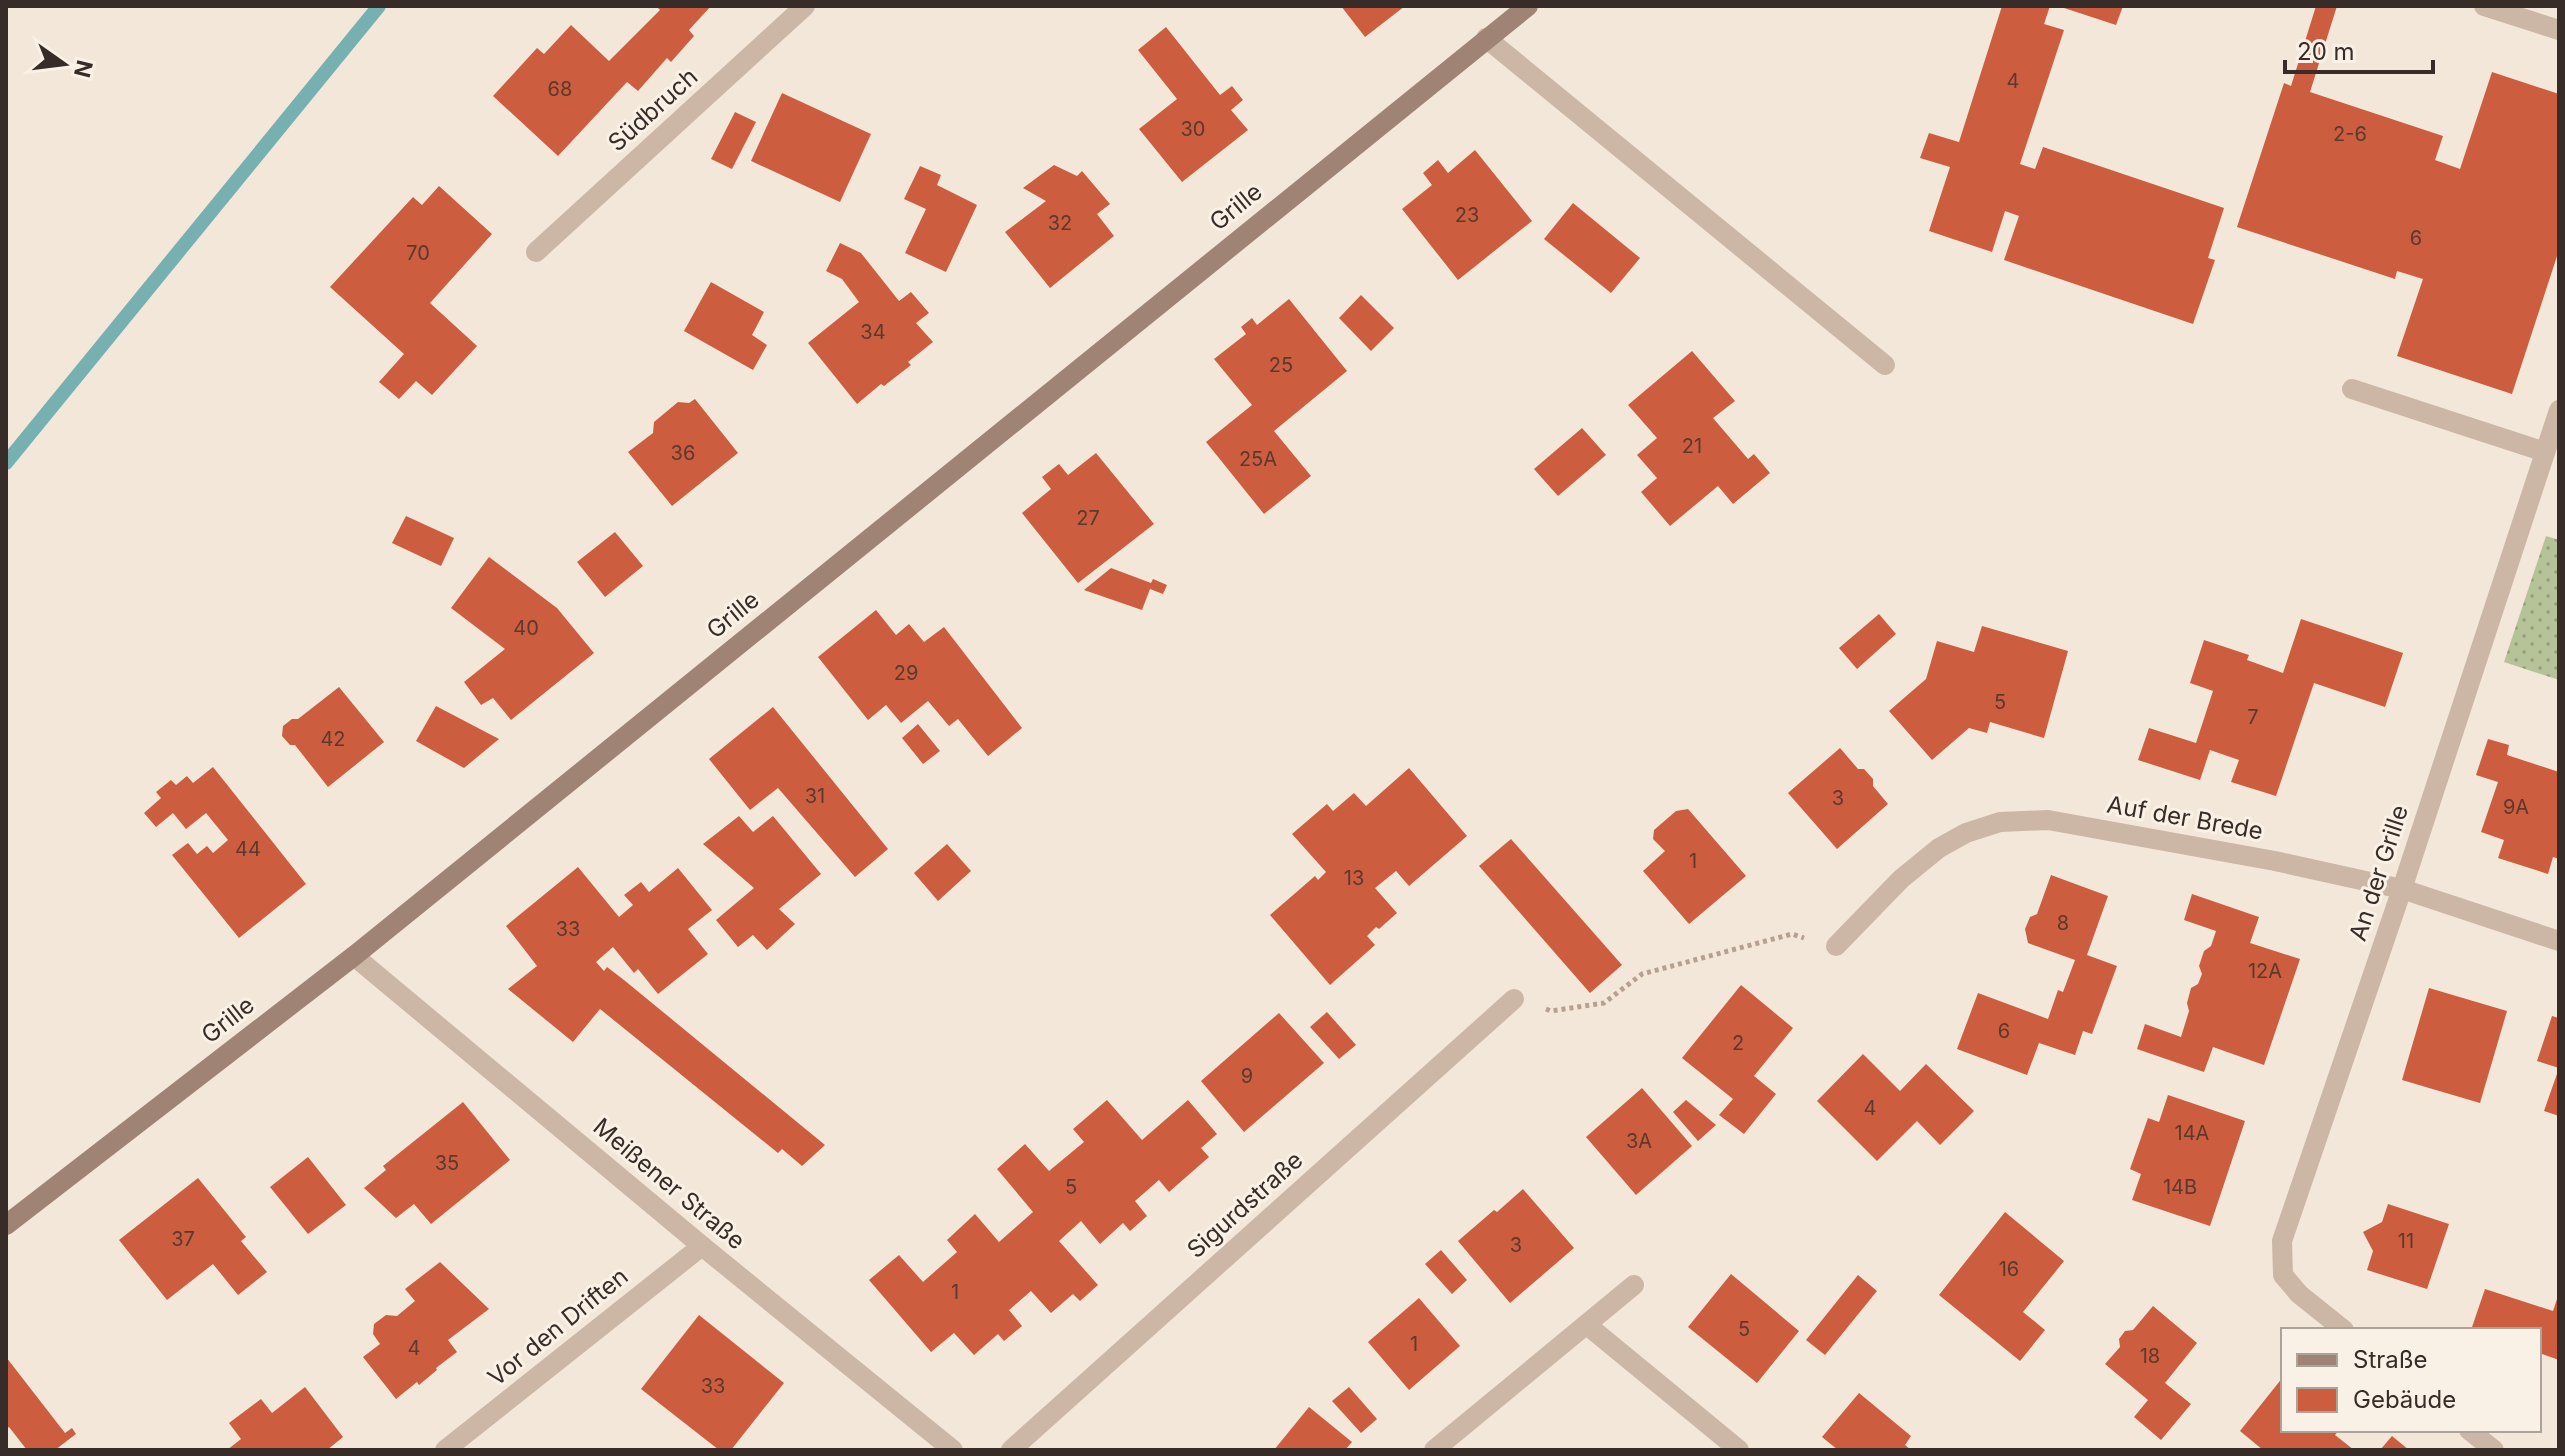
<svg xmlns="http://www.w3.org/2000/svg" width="2565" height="1456" font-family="Inter,sans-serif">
  <defs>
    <pattern id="grass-dots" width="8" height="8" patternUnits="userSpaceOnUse" patternTransform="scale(2)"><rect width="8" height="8" fill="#b6c399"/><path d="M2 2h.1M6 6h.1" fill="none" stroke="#959f7d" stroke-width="1.8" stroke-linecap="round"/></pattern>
  </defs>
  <rect width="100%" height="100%" fill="#f3e7da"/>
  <polygon fill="url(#grass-dots)" points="2546,536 2559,540 2559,680 2504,662"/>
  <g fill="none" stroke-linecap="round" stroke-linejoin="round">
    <polyline stroke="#77b0b1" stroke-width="14" points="6,463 379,6"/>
  </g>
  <g fill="#cc5e3f">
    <polygon points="656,6 711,6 689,30 694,36 671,62 667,58 638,91 627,82 558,156 493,96 537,48 544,54 571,25 609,61 660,10"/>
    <polygon points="1341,6 1405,6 1365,37"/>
    <polygon points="2002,6 2050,6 2044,24 2064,30 2020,164 2035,169 2043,147 2224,208 2208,258 2215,260 2193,324 2004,260 2019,216 2005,211 1992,252 1929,231 1950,167 1920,158 1929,133 1959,142"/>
    <polygon points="2058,6 2123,6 2116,25"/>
    <polygon points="2316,6 2337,6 2310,92 2443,136 2435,160 2460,169 2492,72 2559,94 2559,250 2512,394 2397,356 2423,279 2397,271 2395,279 2237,227 2284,83 2291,86"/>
    <polygon points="1166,27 1220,95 1232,86 1243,100 1231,110 1248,130 1182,182 1139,129 1177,99 1138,50"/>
    <polygon points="782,93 871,134 840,202 751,161"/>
    <polygon points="735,112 756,122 732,169 711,159"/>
    <polygon points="1475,150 1532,221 1458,280 1402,209 1432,185 1423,173 1438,160 1448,173"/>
    <polygon points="1054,165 1077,176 1082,171 1110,204 1097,214 1114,236 1050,288 1005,232 1046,201 1023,188"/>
    <polygon points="920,166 941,175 937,185 977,205 946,272 905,253 926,209 904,199"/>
    <polygon points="439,186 492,234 430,303 477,346 432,395 416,381 399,399 379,382 404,354 330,287 413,197 422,205"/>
    <polygon points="1573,203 1640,258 1611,293 1544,239"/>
    <polygon points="840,243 861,253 899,301 911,292 929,313 916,323 933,342 908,362 911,365 884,386 881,384 857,404 808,343 859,302 842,279 826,271"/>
    <polygon points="711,282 764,312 752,335 767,345 753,370 684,331"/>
    <polygon points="1361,295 1394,328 1371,351 1339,318"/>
    <polygon points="1289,299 1347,371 1274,431 1311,476 1264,514 1206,442 1252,405 1214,359 1246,334 1241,327 1252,318 1257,325"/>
    <polygon points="1692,351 1735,401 1713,418 1748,459 1754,454 1770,473 1733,504 1718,486 1670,526 1641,492 1657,478 1637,455 1657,438 1628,405"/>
    <polygon points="695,399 738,453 672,506 628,452 653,433 654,422 678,402 689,403"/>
    <polygon points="1582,428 1606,455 1558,496 1534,469"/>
    <polygon points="1096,453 1154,524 1078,583 1022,513 1051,489 1042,477 1059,464 1068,475"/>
    <polygon points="406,516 454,538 441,566 392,543"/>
    <polygon points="615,532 643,566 605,597 577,562"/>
    <polygon points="489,557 557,608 594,653 511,720 493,698 481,705 464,682 505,649 451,608"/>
    <polygon points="1111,568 1151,583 1153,579 1167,585 1163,594 1150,589 1142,610 1084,590"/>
    <polygon points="876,610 896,635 909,624 924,642 944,627 1022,728 988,756 958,719 949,726 928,701 901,723 886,705 868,720 818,657"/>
    <polygon points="1879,614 1896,634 1857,669 1839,648"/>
    <polygon points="2301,619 2403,653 2385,707 2314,683 2276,796 2231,782 2239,760 2210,750 2200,780 2138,760 2149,728 2196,743 2213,691 2190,683 2204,640 2249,655 2247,660 2283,673"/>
    <polygon points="1982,626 2068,651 2044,738 1990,722 1987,733 1969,728 1932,760 1889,711 1926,679 1937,641 1974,652"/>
    <polygon points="339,687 384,742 328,787 295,745 290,745 282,736 283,726 292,719 298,719"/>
    <polygon points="436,706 499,739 464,768 416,741"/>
    <polygon points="773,707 888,849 855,877 778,788 750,810 709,759"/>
    <polygon points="918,724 940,751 923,764 902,738"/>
    <polygon points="2488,739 2509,745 2507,755 2559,772 2559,859 2553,857 2548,874 2498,858 2504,840 2481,832 2498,782 2476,775"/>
    <polygon points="1840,748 1858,769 1864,769 1873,779 1873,786 1888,804 1837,849 1788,793"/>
    <polygon points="213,767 306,884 239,938 172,855 188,843 197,854 207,846 213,853 228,840 206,813 186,829 173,813 156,827 144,813 161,798 156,792 171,780 176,785 187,776 193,783"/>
    <polygon points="1409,768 1467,836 1409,886 1396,871 1375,888 1397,913 1379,929 1376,927 1367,936 1375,945 1330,985 1270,915 1315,876 1318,880 1326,872 1292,834 1327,804 1333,811 1354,793 1366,806"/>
    <polygon points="1688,809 1746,876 1689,924 1643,871 1665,851 1653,839 1654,830 1676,811"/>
    <polygon points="739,816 753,832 773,816 821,874 779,909 795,924 767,950 753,935 738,947 716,920 754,888 703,844"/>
    <polygon points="1511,839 1622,965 1590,993 1479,866"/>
    <polygon points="947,844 971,871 938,901 914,873"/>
    <polygon points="578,867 619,917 633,905 624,895 641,882 649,892 678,868 712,910 688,929 708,954 658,994 638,969 634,973 613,947 596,962 604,971 607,967 624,980 825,1145 802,1166 782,1149 778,1153 600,1009 573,1042 508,989 537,966 506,926"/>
    <polygon points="2051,875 2108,896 2087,955 2117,966 2092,1034 2083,1031 2075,1055 2039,1043 2027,1075 1957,1049 1978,993 2048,1019 2058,990 2063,992 2075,960 2028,943 2025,929 2030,917 2037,914"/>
    <polygon points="2192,894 2259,917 2250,943 2300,959 2264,1065 2213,1047 2204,1072 2137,1049 2145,1024 2181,1037 2189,1011 2187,1003 2191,988 2198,984 2202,974 2199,966 2204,951 2211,946 2216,931 2184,920"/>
    <polygon points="1741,985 1793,1028 1754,1076 1776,1094 1744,1134 1719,1115 1733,1099 1682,1058"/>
    <polygon points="2429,988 2507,1011 2480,1103 2402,1080"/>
    <polygon points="1327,1012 1356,1045 1339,1059 1310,1027"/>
    <polygon points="1279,1013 1324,1063 1244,1132 1201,1081"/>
    <polygon points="2552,1016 2559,1018 2559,1068 2537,1061"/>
    <polygon points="1863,1054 1900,1091 1926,1064 1974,1111 1940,1145 1917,1121 1877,1161 1817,1101"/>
    <polygon points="2559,1068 2559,1116 2544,1111"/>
    <polygon points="1642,1088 1692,1146 1636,1195 1586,1137"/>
    <polygon points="2168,1095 2245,1121 2210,1226 2132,1200 2141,1174 2130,1169 2148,1118 2159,1122"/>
    <polygon points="1107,1100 1142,1140 1188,1100 1217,1134 1201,1148 1209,1157 1169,1192 1159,1180 1135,1201 1147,1216 1130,1231 1123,1223 1100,1244 1081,1221 1059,1241 1098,1285 1080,1301 1073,1294 1051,1313 1031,1291 1009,1310 1022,1326 1004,1341 998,1334 974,1355 954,1333 931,1352 869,1280 899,1255 923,1282 957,1252 947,1240 975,1214 999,1242 1033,1212 997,1169 1025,1144 1049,1171 1084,1142 1073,1129"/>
    <polygon points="1686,1100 1716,1125 1698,1141 1673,1112"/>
    <polygon points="463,1102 510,1160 431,1224 414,1204 396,1218 364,1188 386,1170 383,1166"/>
    <polygon points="308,1157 346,1205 308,1234 270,1187"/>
    <polygon points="198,1178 246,1237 241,1241 267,1272 238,1295 213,1264 167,1300 119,1240"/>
    <polygon points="1523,1189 1574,1248 1510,1303 1458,1241 1494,1210 1497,1212"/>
    <polygon points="2388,1204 2449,1224 2427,1289 2367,1270 2373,1251 2363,1232 2382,1222"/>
    <polygon points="2005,1212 2064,1261 2023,1312 2045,1330 2020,1361 1939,1295"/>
    <polygon points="1441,1250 1467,1280 1452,1294 1425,1264"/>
    <polygon points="440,1262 489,1309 448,1340 457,1352 436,1368 437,1370 419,1385 417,1382 396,1399 363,1357 380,1344 373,1334 374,1324 386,1315 397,1316 415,1301 405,1289"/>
    <polygon points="1731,1274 1799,1331 1757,1383 1688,1327"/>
    <polygon points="1858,1275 1877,1291 1825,1355 1806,1340"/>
    <polygon points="2485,1289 2553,1311 2559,1293 2559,1360 2539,1353 2539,1330 2471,1330"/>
    <polygon points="1419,1298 1460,1346 1409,1390 1368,1342"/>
    <polygon points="2153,1306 2197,1343 2165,1383 2191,1404 2161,1440 2134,1417 2148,1400 2105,1364 2120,1347 2119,1339 2125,1331 2133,1330"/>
    <polygon points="699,1315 784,1383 731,1450 719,1450 641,1389"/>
    <polygon points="6,1357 65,1433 72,1428 76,1434 55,1450 27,1450 9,1427 6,1429"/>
    <polygon points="2283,1377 2283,1430 2339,1430 2335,1435 2354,1450 2263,1450 2240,1431"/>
    <polygon points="305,1387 343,1437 327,1450 227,1450 241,1439 229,1423 261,1399 272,1413"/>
    <polygon points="1349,1387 1377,1419 1361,1433 1332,1401"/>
    <polygon points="1859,1393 1911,1436 1905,1445 1911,1450 1838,1450 1822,1437"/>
    <polygon points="1309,1407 1352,1442 1345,1450 1274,1450"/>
    <polygon points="2392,1436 2409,1450 2380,1450"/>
  </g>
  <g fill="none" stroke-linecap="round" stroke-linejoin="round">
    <polyline stroke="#b7a08f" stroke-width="5" stroke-dasharray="4 4" stroke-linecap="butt" points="1546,1009 1551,1011 1604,1003 1642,974 1792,934 1804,938"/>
    <g stroke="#ccb6a5" stroke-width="20">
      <polyline points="2484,6 2559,30"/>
      <polyline points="2352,389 2545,452"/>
    </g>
    <g stroke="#ccb6a5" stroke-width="20">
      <polyline points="1486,38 1885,365"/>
      <polyline points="536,252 805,6"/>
      <polyline points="1836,946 1901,879 1939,848 1966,833 2000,822 2048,820 2275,861 2402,889 2559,941"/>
      <polyline points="354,956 702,1246 953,1450"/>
      <polyline points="1587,1325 1739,1450"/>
      <polyline points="2344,1330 2299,1294 2283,1275 2282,1241 2402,889 2559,410"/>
      <polyline points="2469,1430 2494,1450"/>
      <polyline points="445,1450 702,1246"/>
      <polyline points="1011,1450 1514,999"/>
      <polyline points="1434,1450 1634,1285"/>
    </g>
    <polyline stroke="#9f8476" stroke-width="20" points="6,1225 354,956 1528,6"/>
  </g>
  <g text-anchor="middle" stroke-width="6" stroke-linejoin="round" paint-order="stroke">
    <g font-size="20" fill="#5c382d">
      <text x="2013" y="88">4</text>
      <text x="560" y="96">68</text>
      <text x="1193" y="136">30</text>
      <text x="2350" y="141">2-6</text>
      <text x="1467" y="222">23</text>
      <text x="1060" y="230">32</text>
      <text x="2416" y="245">6</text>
      <text x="418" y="260">70</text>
      <text x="873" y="339">34</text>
      <text x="1281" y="372">25</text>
      <text x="1692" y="453">21</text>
      <text x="683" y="460">36</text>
      <text x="1258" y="466">25A</text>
      <text x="1088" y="525">27</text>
      <text x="526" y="635">40</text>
      <text x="906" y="680">29</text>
      <text x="2000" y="709">5</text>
      <text x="2253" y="724">7</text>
      <text x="333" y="746">42</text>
      <text x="815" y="803">31</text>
      <text x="1838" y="805">3</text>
      <text x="2516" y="814">9A</text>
      <text x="248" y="856">44</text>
      <text x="1693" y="868">1</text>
      <text x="1354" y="885">13</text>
      <text x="2063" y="930">8</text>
      <text x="568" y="936">33</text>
      <text x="2265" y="978">12A</text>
      <text x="2004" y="1038">6</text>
      <text x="1738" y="1050">2</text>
      <text x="1247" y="1083">9</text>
      <text x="1870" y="1115">4</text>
      <text x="2192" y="1140">14A</text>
      <text x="1639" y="1148">3A</text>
      <text x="447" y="1170">35</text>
      <text x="1071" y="1194">5</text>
      <text x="2180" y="1194">14B</text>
      <text x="183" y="1246">37</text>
      <text x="2406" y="1248">11</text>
      <text x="1516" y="1252">3</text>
      <text x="2009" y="1276">16</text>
      <text x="955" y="1299">1</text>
      <text x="1744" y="1336">5</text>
      <text x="1414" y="1351">1</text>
      <text x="414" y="1355">4</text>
      <text x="2150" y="1363">18</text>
      <text x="713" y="1393">33</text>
    </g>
    <g font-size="24" fill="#372c27" stroke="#faf1e6">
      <text transform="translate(653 110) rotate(-42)" y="8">Südbruch</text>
      <text transform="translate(1236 207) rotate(-39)" y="8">Grille</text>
      <text transform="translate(733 615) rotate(-39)" y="8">Grille</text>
      <text transform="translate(2185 818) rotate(10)" y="8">Auf der Brede</text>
      <text transform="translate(2379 873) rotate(-72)" y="8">An der Grille</text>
      <text transform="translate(228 1020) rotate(-38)" y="8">Grille</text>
      <text transform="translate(669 1184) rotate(40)" y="8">Meißener Straße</text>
      <text transform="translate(1245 1205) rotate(-42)" y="8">Sigurdstraße</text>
      <text transform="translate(558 1327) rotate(-39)" y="8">Vor den Driften</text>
    </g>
  </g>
  <rect width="2565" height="1456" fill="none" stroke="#372c27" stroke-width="16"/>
  <rect x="2281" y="1328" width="260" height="104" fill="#faf1e6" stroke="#aca29a" stroke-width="2"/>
  <rect x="2297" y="1354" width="40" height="12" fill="#9f8476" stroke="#aca29a" stroke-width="2"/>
  <text x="2353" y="1368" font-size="24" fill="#372c27">Straße</text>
  <rect x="2297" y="1388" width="40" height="24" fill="#cc5e3f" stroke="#aca29a" stroke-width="2"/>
  <text x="2353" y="1408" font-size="24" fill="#372c27">Gebäude</text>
  <g transform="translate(64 64) rotate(104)" stroke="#faf1e6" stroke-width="6" paint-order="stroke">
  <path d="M0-6L14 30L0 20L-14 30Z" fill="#372c27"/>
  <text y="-12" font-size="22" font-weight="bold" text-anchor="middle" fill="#372c27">N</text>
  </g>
  <path d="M2285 60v12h148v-12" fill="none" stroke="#372c27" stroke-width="4"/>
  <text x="2297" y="60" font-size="24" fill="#372c27" stroke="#faf1e6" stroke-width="6" paint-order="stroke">20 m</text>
</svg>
